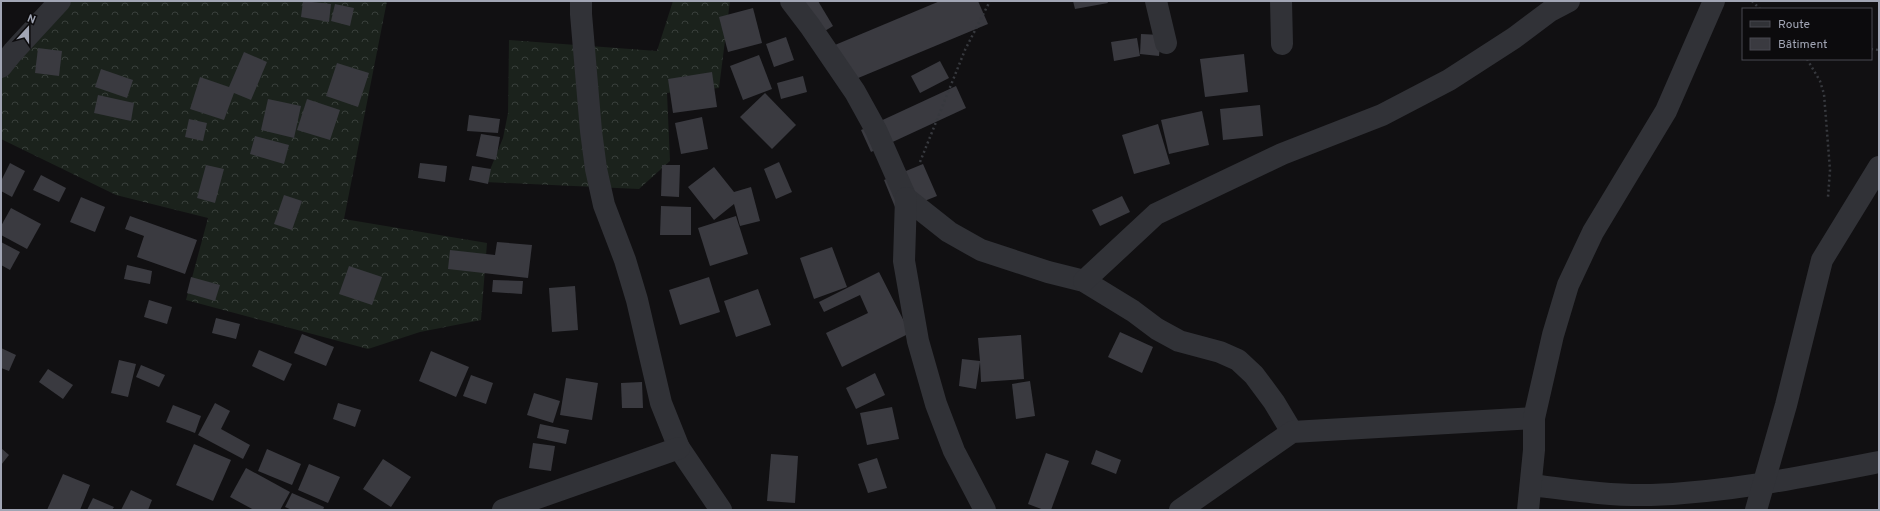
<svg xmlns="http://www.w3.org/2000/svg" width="1880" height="511" font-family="Overpass,sans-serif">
  <defs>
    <pattern id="forest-crowns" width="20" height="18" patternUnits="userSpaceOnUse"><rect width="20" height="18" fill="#1b221c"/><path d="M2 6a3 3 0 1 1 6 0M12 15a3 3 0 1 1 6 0" fill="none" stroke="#393f3b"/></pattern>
  </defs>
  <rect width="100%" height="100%" fill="#111012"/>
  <g fill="url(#forest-crowns)">
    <polygon points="50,1 387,1 344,219 487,243 481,320 420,332 368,349 186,300 208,218 116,195 1,139 1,77"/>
    <polygon points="673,1 730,1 719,88 667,93 670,161 639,189 485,182 503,138 508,113 509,40 657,51"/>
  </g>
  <g fill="#3a3a40">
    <polygon points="303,1 331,4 329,22 301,17"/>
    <polygon points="794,1 818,1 833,26 815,37"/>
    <polygon points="940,1 978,1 988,24 839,86 823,50"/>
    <polygon points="1073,1 1107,1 1108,3 1075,9"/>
    <polygon points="335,4 354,8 350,26 331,21"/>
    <polygon points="753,8 762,43 728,52 719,17"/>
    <polygon points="1141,34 1161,35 1159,56 1140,54"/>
    <polygon points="786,37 794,60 774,67 766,44"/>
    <polygon points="1137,38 1140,56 1114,61 1111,42"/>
    <polygon points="38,48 62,51 59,76 35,73"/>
    <polygon points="244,52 267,62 251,100 234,93 224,120 190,109 200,77 229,87"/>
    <polygon points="1244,54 1248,92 1205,97 1200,59"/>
    <polygon points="759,55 772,89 743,100 730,66"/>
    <polygon points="940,61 949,78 920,93 911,76"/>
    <polygon points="337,63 369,73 358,107 326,96"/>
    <polygon points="101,69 133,80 127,98 95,87"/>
    <polygon points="712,72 717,107 673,113 668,79"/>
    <polygon points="803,76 807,92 781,99 777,83"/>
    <polygon points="956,86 966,108 871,152 861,130"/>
    <polygon points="765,93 796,125 772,149 740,117"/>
    <polygon points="98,95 134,103 131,121 94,113"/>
    <polygon points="268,99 301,106 294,138 261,130"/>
    <polygon points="307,99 340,110 330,140 297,130"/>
    <polygon points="1260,105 1263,136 1223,140 1220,109"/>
    <polygon points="1202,111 1209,145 1169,154 1161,120"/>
    <polygon points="469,115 500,119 498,133 467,131"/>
    <polygon points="702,117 708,149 681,154 675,123"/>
    <polygon points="189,119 207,123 203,141 185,137"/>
    <polygon points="1158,124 1170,164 1134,174 1122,135"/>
    <polygon points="481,134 500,137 496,160 476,156"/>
    <polygon points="255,136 289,145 284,164 250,154"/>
    <polygon points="779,162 792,192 776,199 764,169"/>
    <polygon points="10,163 25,171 12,197 1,191 1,181"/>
    <polygon points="420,163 447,166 445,182 418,178"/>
    <polygon points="923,164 937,196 897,212 884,180"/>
    <polygon points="206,165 224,169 215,203 197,198"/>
    <polygon points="662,165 680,165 679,197 661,196"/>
    <polygon points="472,166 491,169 488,184 469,180"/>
    <polygon points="714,167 734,192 751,187 760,221 740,226 734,204 714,220 688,187"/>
    <polygon points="41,175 66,188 59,202 33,190"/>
    <polygon points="284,195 302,201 292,230 274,224"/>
    <polygon points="1122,196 1130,212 1100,226 1092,210"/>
    <polygon points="81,197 105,207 95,232 70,222"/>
    <polygon points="661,206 691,207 691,235 660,235"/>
    <polygon points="11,208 41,224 27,249 1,235 1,226"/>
    <polygon points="130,216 197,240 185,274 137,257 144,236 125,229"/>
    <polygon points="736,216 748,254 710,266 698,228"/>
    <polygon points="1,242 20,252 10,270 1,265"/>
    <polygon points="497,242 532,245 528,278 448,269 450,250 495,255"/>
    <polygon points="832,247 847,287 814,299 800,258"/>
    <polygon points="127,265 152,271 150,284 124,279"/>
    <polygon points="349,266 382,277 372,305 339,294"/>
    <polygon points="879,272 910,333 842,367 826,333 868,313 860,295 824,312 819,302"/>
    <polygon points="191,277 220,285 215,301 187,293"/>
    <polygon points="709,277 720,312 680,325 669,290"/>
    <polygon points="493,280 523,281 522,294 492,292"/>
    <polygon points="575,286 578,330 552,332 549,288"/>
    <polygon points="758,289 771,325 736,337 724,301"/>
    <polygon points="149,300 172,307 167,324 144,317"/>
    <polygon points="216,318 240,324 236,339 212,333"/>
    <polygon points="1120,332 1153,347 1142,373 1108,357"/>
    <polygon points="302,334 334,347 326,366 294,353"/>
    <polygon points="1021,335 1024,379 981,382 980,362 976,389 959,386 962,359 980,361 978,338"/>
    <polygon points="1,348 16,355 9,371 1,368"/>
    <polygon points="259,350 292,364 284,381 252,366"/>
    <polygon points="431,351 469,367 456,397 419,381"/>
    <polygon points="119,360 136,364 128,397 111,393"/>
    <polygon points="141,365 165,375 159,387 136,377"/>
    <polygon points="48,369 73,385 63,399 39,382"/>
    <polygon points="875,373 885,395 856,409 846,388"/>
    <polygon points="471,375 493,383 486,404 463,396"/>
    <polygon points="566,378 598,383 592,420 560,415"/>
    <polygon points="1030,381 1035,416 1016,419 1012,384"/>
    <polygon points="642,382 643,408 622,408 621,383"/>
    <polygon points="534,393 560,401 553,423 527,415"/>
    <polygon points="215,403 230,411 221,429 250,445 243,459 198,435"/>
    <polygon points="338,403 361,410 355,427 333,419"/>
    <polygon points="173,405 201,416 195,433 166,422"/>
    <polygon points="892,407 899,439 867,445 860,413"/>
    <polygon points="540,424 569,430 566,444 537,438"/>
    <polygon points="533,443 555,446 551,471 529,468"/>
    <polygon points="194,444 231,460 213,501 176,485"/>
    <polygon points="1,448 9,455 1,465"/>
    <polygon points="267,449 301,464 292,485 258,471"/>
    <polygon points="1096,450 1121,460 1116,474 1091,464"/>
    <polygon points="1046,453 1069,461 1051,510 1044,510 1028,504"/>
    <polygon points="771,454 798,456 795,503 767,501"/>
    <polygon points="877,458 887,488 868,493 858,464"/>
    <polygon points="383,459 411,477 391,507 363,489"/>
    <polygon points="309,464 340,477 328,503 298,490"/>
    <polygon points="246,468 290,492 280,510 254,510 230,497"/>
    <polygon points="63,474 90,485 80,510 47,510"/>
    <polygon points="131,490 152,500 148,510 121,510"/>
    <polygon points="292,493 324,507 323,510 292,510 285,507"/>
    <polygon points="93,498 114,507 112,510 87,510"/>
  </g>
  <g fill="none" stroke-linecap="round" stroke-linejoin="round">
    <g stroke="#37393e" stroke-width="2.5" stroke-dasharray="2 3" stroke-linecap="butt">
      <polyline points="1752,1 1760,9"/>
      <polyline points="1871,49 1879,50"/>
      <polyline points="1807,59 1820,81 1824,94 1830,170 1828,197"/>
      <polyline points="920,162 965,50 990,1"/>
    </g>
    <g stroke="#313237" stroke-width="22">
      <polyline points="581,1 581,14 591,131 596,169 604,205 625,260 637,300 661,403 679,448 721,510"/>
      <polyline points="791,1 810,26 855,92 876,130 906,198 949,232 981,250 1048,272 1084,281 1133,311 1157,329 1179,341 1220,352 1238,360 1254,375 1274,402 1292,432"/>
      <polyline points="1156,1 1166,43"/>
      <polyline points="1281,1 1282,44"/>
      <polyline points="1,67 13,52 60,1"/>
      <polyline points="906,198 904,261 918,341 936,404 954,451 985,510"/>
      <polyline points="1084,281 1156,214 1282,154 1382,115 1449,80 1514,38 1550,11 1569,1"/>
      <path d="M1531,485C1571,490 1611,496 1651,495C1729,492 1803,477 1879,462"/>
      <polyline points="503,510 679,448"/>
      <polyline points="1180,510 1292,432 1534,418"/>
      <polyline points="1528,510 1534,450 1534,418 1553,335 1568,285 1593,232 1666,111 1714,1"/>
      <polyline points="1756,510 1786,405 1822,260 1879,167"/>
    </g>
  </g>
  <rect width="1880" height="511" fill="none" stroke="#a1a5b4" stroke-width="4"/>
  <rect x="1742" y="8" width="130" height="52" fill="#0c0b0d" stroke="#484950"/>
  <rect x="1750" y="21" width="20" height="6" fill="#313237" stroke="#484950"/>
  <text x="1778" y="28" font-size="12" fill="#a1a5b4">Route</text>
  <rect x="1750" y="38" width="20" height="12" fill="#3a3a40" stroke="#484950"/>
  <text x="1778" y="48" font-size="12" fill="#a1a5b4">Bâtiment</text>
  <g transform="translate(28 28) rotate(21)" stroke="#0c0b0d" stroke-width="3" paint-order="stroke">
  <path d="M0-3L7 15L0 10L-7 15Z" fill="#a1a5b4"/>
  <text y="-6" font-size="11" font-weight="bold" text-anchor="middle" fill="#a1a5b4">N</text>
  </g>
</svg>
